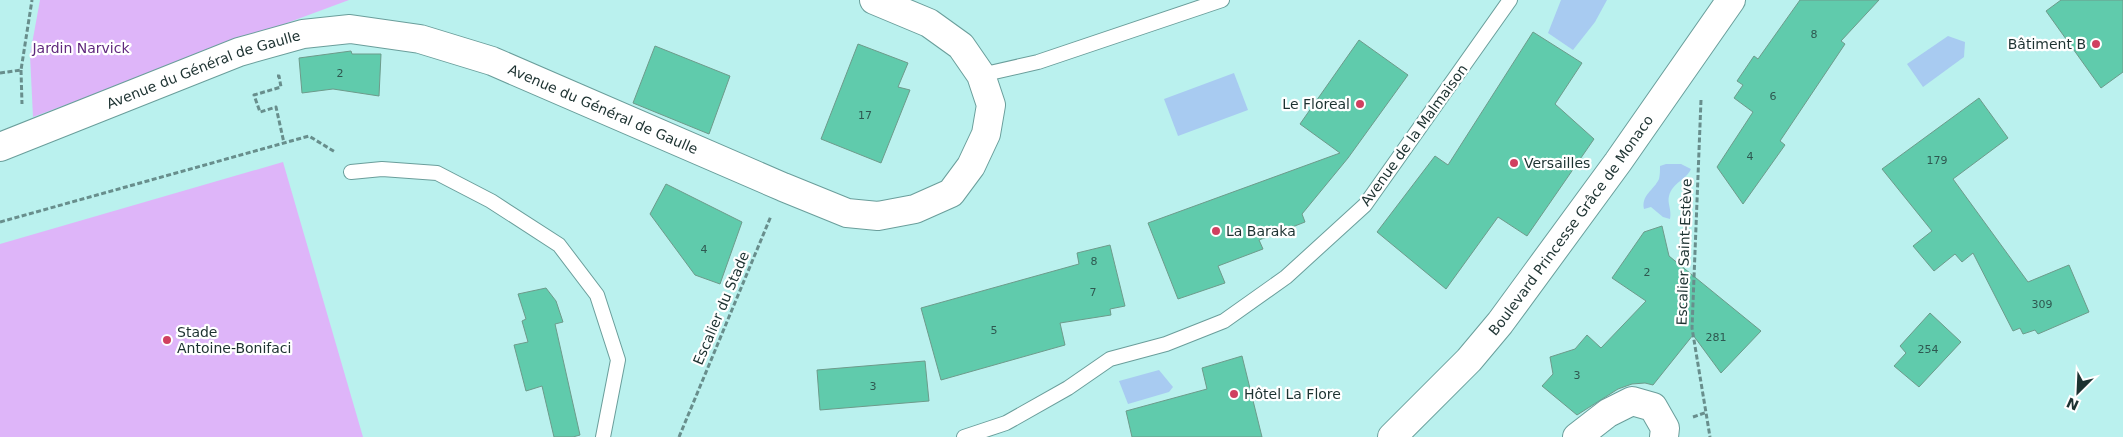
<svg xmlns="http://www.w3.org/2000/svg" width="2123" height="437" font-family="'DejaVu Sans',sans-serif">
  <rect width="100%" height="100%" fill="#baf1ee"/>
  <g fill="#deb5f9">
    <polygon points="40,0 349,0 33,117 30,55"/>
    <polygon points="283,162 363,437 0,437 0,244"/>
  </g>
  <g fill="#a8cbf1">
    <polygon points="1561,0 1607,0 1595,22 1573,50 1548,33"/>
    <polygon points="1948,36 1965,42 1964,57 1923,87 1907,64"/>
    <polygon points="1234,73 1248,110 1178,136 1164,99"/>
    <path d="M1666,164H1681L1691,169C1686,180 1673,182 1669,196C1667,203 1672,210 1670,219L1663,217L1651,207L1644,209C1641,195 1654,190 1659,179C1660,175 1660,170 1660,166Z"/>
    <polygon points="1159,370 1173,387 1169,392 1128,404 1119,381"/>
  </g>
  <g fill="#60cbac" stroke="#6d9b8b">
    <polygon points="1800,0 1879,0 1841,41 1845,44 1780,141 1785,145 1743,204 1717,167 1753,112 1734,98 1743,85 1737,81 1754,56 1758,59"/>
    <polygon points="2061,0 2123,0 2123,72 2101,88 2046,11"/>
    <polygon points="1533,32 1582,63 1555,104 1594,139 1527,236 1498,217 1446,289 1377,232 1435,156 1448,165"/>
    <polygon points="1359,40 1408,75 1348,158 1302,214 1305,222 1259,240 1263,249 1218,266 1225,283 1178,299 1148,223 1340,153 1300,124"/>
    <polygon points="858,44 908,63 898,87 910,90 881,163 821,139"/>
    <polygon points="655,46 730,76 709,134 633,103"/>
    <polygon points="351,51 352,54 381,54 379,96 333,89 302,93 299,58"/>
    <polygon points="1979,98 2008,138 1953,179 2028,282 2069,265 2089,312 2038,334 2035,330 2023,334 2020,328 2013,331 1973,253 1962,262 1955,254 1934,271 1913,246 1932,231 1882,169"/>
    <polygon points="666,184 742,222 720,284 695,275 650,214"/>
    <polygon points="1662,226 1669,256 1761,331 1721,373 1693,335 1653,385 1645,383 1632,384 1618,389 1577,415 1542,386 1553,374 1550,357 1575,349 1587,335 1601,348 1646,301 1612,278 1644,232"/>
    <polygon points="1110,245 1125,306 1110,309 1111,315 1060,323 1065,345 941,380 921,308 1079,264 1077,253"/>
    <polygon points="546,288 556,301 563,322 555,324 580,435 573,437 554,437 542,386 526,391 514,345 528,342 522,321 526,319 518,294"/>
    <polygon points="1930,313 1961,342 1919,387 1894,366 1906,353 1900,346"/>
    <polygon points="1242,356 1262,437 1132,437 1126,411 1207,389 1202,368"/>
    <polygon points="925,361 929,401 820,410 817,370"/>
  </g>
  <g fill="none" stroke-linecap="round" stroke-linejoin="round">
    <defs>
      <g id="lane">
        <polyline points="981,75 1038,62 1222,0"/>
        <polyline points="351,172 382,169 437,173 491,201 559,245 597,295 618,360 603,437"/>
        <polyline points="964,437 1006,423 1068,388 1110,359 1166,344 1224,321 1286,277 1365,205 1510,0"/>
      </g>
      <g id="street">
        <path id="s1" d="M0,147L239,52L303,34L350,29L420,39L492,61L783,187L847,213L878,216L915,209L951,193L971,166L986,134L991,105L981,75L961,46L929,23L874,0"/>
        <polyline points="1577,437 1608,413 1632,401 1653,407 1665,428 1664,437"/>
      </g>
      <g id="secondary">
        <path id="s2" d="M1392,437L1469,360L1500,323L1618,162L1731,0"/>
      </g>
    </defs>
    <use href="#lane" stroke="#6a9e9b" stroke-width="16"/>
    <use href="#street" stroke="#6a9e9b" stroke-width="30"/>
    <use href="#secondary" stroke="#6a9e9b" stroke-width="30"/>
    <g stroke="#688e8c" stroke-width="3" stroke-dasharray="5 2.5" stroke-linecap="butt">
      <polyline points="21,70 22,104"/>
      <polyline points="0,73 21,70 32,0"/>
      <polyline points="277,76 279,76 281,87 254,95 260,112 276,107 284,143"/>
      <polyline points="1701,100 1692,328 1710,437"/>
      <polyline points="0,222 309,136 335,152"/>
      <polyline points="1693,417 1707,412"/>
      <polyline points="679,437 771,216"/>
    </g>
    <use href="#lane" stroke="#fff" stroke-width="14"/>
    <use href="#street" stroke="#fff" stroke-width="28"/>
    <use href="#secondary" stroke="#fff" stroke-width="28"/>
  </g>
  <g fill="#d04060" stroke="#fff" stroke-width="2">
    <circle cx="2096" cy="44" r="5"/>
    <circle cx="1360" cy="104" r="5"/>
    <circle cx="1514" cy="163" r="5"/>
    <circle cx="1216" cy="231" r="5"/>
    <circle cx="167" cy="340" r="5"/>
    <circle cx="1234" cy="394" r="5"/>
  </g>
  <g text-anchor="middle" stroke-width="4.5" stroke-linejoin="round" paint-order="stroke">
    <g font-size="11" fill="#2e5850">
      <text x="1814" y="38">8</text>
      <text x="340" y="77">2</text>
      <text x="1773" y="100">6</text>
      <text x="865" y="119">17</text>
      <text x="1750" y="160">4</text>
      <text x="1937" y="164">179</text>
      <text x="704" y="253">4</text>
      <text x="1094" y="265">8</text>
      <text x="1647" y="276">2</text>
      <text x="1093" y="296">7</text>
      <text x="2042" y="308">309</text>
      <text x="994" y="334">5</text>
      <text x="1716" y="341">281</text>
      <text x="1928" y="353">254</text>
      <text x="1577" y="379">3</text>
      <text x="873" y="390">3</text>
    </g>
    <g font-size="14" fill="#1d3231" stroke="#fff" text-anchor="start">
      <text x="2086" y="49" text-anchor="end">Bâtiment B</text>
      <text x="1350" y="109" text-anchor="end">Le Floreal</text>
      <text x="1524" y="168">Versailles</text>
      <text x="1226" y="236">La Baraka</text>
      <text x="177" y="337">Stade<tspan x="177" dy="16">Antoine-Bonifaci</tspan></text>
      <text x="1244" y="399">Hôtel La Flore</text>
    </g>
    <g font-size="14" fill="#60297d" stroke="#fff">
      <text x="81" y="53">Jardin Narvick</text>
    </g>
    <g font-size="14" fill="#1d3231" stroke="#fff">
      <text dy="5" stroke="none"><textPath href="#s1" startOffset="218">Avenue du Général de Gaulle</textPath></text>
      <text dy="5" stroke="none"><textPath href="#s1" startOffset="638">Avenue du Général de Gaulle</textPath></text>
      <text transform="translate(1414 135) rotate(-54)" y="5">Avenue de la Malmaison</text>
      <text dy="5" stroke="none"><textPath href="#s2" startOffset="278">Boulevard Princesse Grâce de Monaco</textPath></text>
      <text transform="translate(1684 252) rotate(-88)" y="5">Escalier Saint-Estève</text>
      <text transform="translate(721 308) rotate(-67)" y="5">Escalier du Stade</text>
    </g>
  </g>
  <g transform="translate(2078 392) rotate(204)" stroke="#ffffff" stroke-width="4" paint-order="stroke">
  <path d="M0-4L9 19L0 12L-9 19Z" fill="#1d3231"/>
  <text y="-8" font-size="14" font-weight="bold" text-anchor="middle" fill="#1d3231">N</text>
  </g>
</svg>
